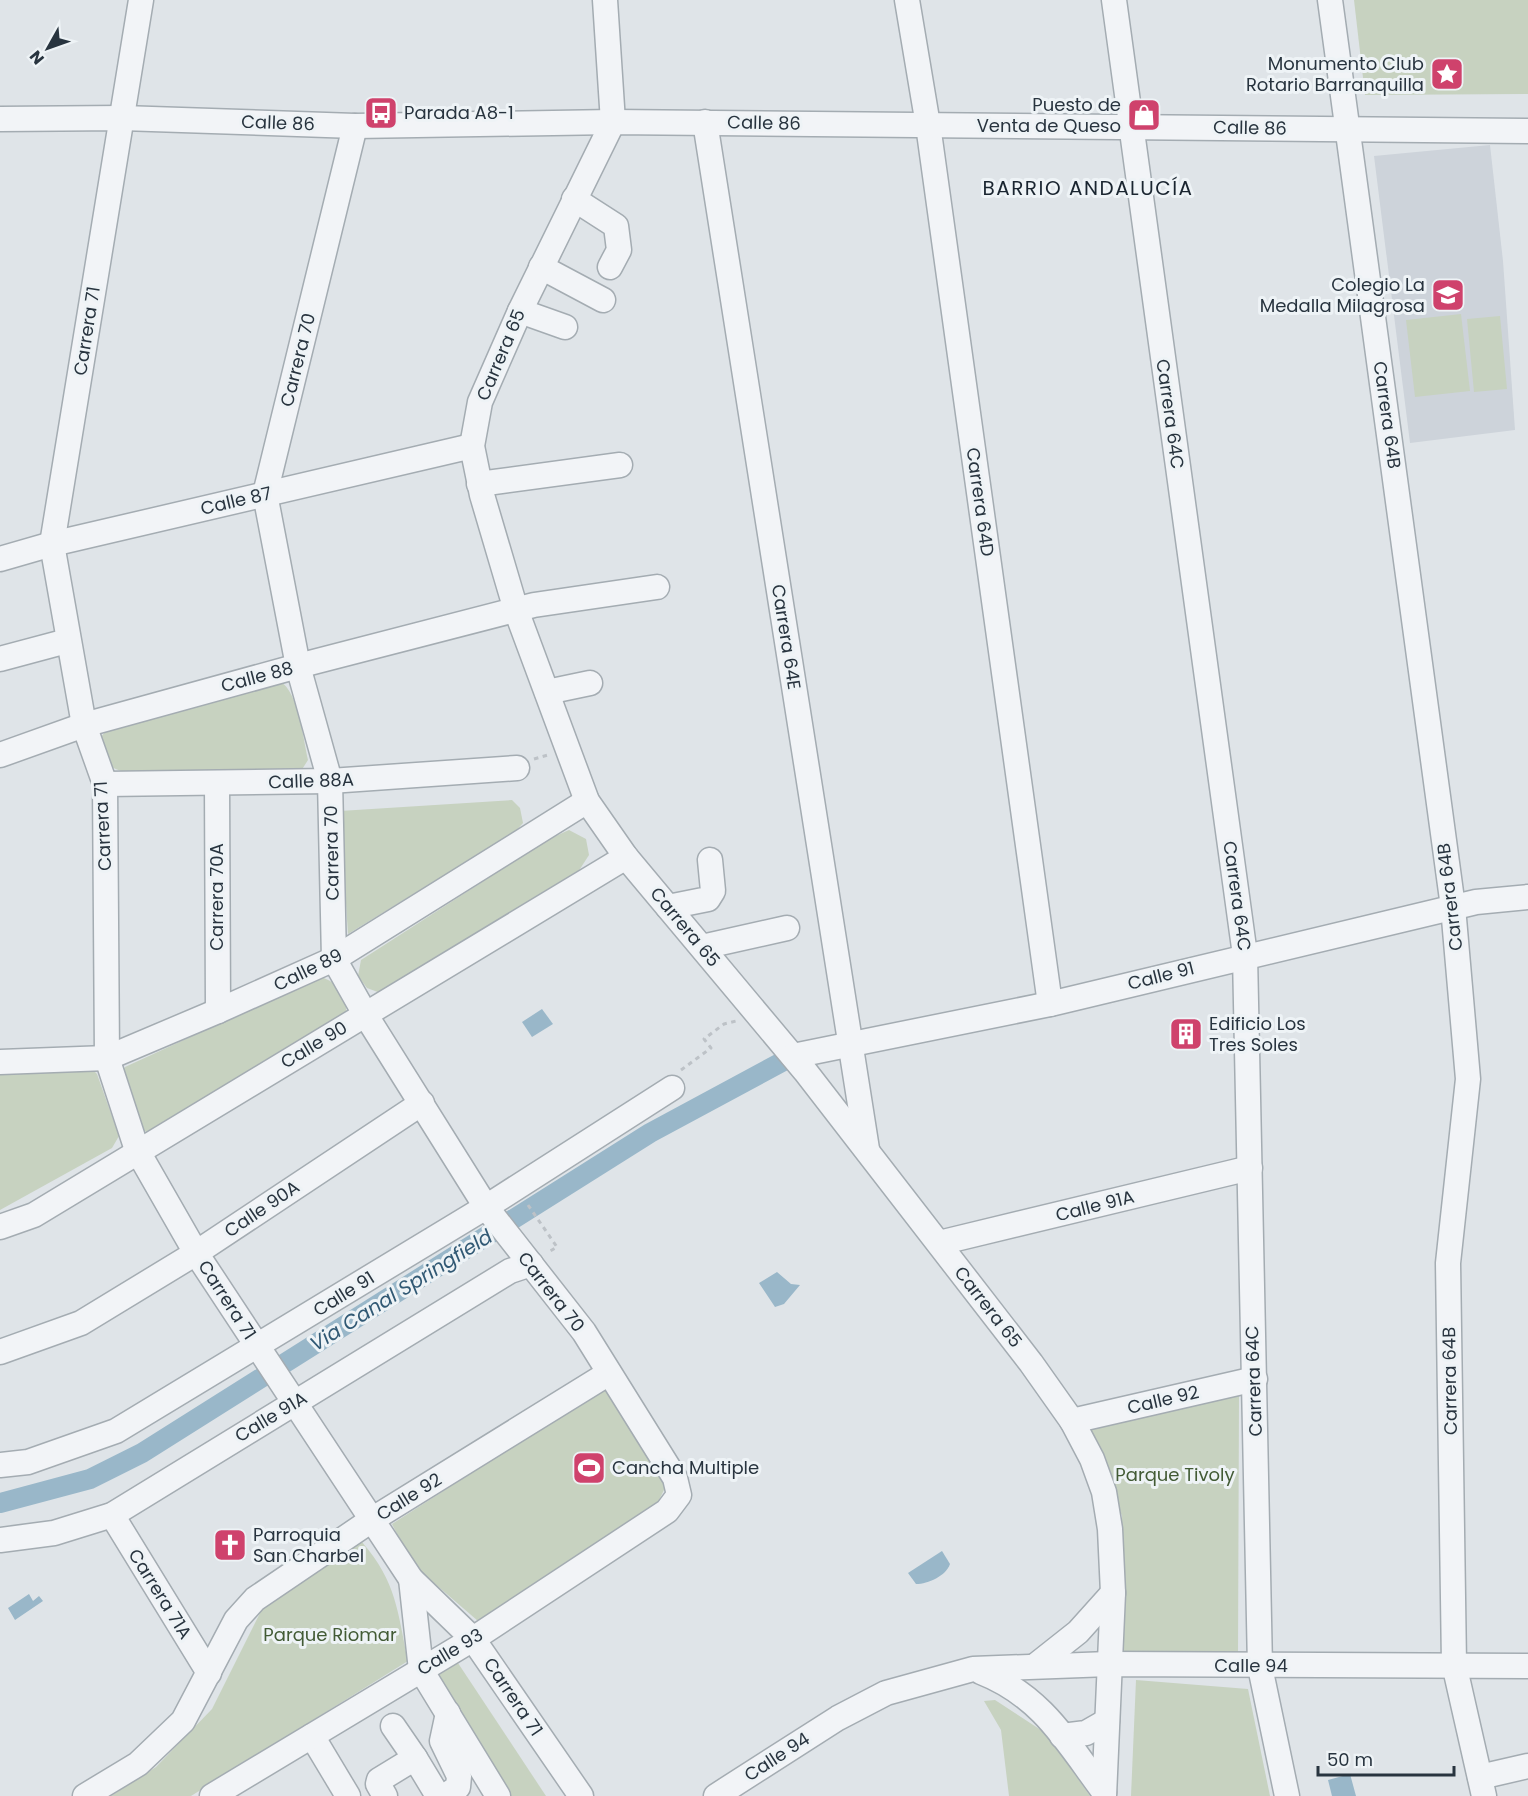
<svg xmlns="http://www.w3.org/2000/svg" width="1528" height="1796" font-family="Poppins,sans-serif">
  <rect width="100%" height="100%" fill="#dfe4e8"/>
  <polygon fill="#cdd3da" points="1490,145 1503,261 1515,430 1410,443 1374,156"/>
  <g fill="#c7d2c0">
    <polygon points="1354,0 1528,0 1528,94 1365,95"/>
    <polygon points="1461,314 1470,391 1415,397 1406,320"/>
    <polygon points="1500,316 1507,389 1474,392 1467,319"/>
    <path d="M280,681C299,693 303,739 308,760L301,771L125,772C105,768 104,756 100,738L105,732Z"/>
    <polygon points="512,800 520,808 523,823 515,832 348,934 340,811"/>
    <polygon points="569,830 586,839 589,855 578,872 383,994 367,988 358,976 361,960 549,839"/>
    <path d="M321,977C338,983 348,994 346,1012L148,1132L137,1129L120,1075L125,1067Z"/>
    <polygon points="91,1068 97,1074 119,1136 112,1148 0,1210 0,1073"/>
    <polygon points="607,1386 668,1482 652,1514 478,1621 412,1564 392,1524"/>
    <polygon points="1239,1396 1238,1658 1123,1653 1122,1516 1088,1426"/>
    <path d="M362,1542C397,1583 397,1610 408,1661L191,1796H111L156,1767L212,1709L265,1603Z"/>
    <polygon points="454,1657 546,1796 504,1796 429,1673"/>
    <polygon points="1136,1680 1248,1689 1270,1796 1131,1796"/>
    <polygon points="995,1700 1047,1734 1090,1796 1009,1796 1001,1730 984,1701"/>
  </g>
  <g fill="#99b7c9">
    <polygon points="542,1009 553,1024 532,1037 522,1022"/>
    <polygon points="777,1272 791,1284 800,1285 784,1304 775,1307 759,1283"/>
    <path d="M942,1551L950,1564C946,1576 928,1584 916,1584L908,1573Z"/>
    <polygon points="29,1594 33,1601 39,1596 43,1601 15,1620 8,1608"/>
    <polygon points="1350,1774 1356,1796 1332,1796 1328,1780"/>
  </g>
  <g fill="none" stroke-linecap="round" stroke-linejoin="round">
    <polyline stroke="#99b7c9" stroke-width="20" points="0,1503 90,1479 142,1453 650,1133 793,1056"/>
    <defs>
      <g id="minor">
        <polyline points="141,0 52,544 84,725 105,784 107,1058 137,1150 196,1253 411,1579 473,1639 581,1796"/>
        <polyline points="605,0 613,122 520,311 480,402 472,446 482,495 516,610 587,801 626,857 805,1071 1031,1363 1072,1421 1092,1459 1104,1492 1110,1529 1113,1593 1104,1796"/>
        <polyline points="907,0 928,125 1050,1004"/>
        <polyline points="1114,0 1245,955 1260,1667 1287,1796"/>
        <polyline points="1330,0 1453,907 1468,1079 1448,1263 1454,1664 1484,1796"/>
        <polyline points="0,119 122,118 355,126 613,122 1528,131"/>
        <polyline points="705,122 867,1149"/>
        <polyline points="574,199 616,226 619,250 610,267"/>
        <polyline points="541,267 603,300"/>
        <polyline points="520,311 565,327"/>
        <polyline points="479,484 620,465"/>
        <polyline points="0,559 52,544 472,446"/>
        <polyline points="0,659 67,641"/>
        <polyline points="547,692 590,683"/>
        <polyline points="0,755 84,725 298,666 534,605 657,587"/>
        <polyline points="217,783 218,1011"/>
        <polyline points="105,784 330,781 517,768"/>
        <polyline points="668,907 708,899 713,891 710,860"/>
        <polyline points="702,947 787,928"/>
        <polyline points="793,1056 1050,1004 1476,902 1528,897"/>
        <polyline points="0,1062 107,1058 218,1011 334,959 587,801"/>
        <polyline points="0,1227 34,1215 626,857"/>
        <polyline points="939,1243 1250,1168"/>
        <polyline points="0,1352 81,1323 196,1253 422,1103"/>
        <polyline points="1072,1421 1255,1379"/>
        <polyline points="0,1465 28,1462 116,1431 486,1207 672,1088"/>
        <polyline points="112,1515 209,1673"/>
        <polyline points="0,1540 54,1533 112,1515 510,1271 531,1264"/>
        <polyline points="411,1579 421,1670 498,1796"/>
        <polyline points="1035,1666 1078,1632 1113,1593"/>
        <path d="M981,1672C1042,1696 1066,1741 1104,1792"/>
        <polyline points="393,1726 415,1758"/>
        <polyline points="312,1736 348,1796"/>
        <polyline points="1062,1736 1086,1733 1107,1721"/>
        <polyline points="1480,1777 1528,1766"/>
        <polyline points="85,1796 138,1764 183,1721 236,1620 255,1599 373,1519 609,1373"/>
        <polyline points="212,1796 473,1639 667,1511 679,1495 675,1478 584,1332 486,1207 365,1014 334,959 330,781 298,666 265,494 355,126"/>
        <polyline points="385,1796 378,1784 379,1780 415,1758 438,1796"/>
        <polyline points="445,1796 458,1787 459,1776 442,1741 448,1713"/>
        <polyline points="716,1796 838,1718 886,1693 973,1669 1109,1664 1528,1666"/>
      </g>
    </defs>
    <use href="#minor" stroke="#a4acb2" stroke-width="27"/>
    <g stroke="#bdc2c7" stroke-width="3" stroke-dasharray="4.5 4.5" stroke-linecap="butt">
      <polyline points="534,759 548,755"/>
      <polyline points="681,1070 711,1048 704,1039 724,1024 736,1021"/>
      <polyline points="528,1205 557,1247 547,1253"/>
    </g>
    <use href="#minor" stroke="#f2f4f7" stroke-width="24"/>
  </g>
  <defs>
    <symbol id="sight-square" viewBox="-11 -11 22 22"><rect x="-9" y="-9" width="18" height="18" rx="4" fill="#cf426c" stroke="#eef3f6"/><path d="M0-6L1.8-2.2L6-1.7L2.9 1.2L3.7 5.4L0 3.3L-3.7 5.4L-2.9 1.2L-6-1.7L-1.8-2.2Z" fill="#fff"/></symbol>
    <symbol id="bus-square" viewBox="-11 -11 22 22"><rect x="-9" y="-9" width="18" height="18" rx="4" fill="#cf426c" stroke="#eef3f6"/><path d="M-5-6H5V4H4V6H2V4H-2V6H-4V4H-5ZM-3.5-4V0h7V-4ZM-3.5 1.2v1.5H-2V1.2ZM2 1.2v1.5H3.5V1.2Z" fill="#fff"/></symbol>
    <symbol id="shop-square" viewBox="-11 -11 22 22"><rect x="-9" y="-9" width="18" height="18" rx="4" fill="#cf426c" stroke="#eef3f6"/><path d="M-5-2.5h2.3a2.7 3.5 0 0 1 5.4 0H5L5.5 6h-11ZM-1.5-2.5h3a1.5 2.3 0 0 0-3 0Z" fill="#fff"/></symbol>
    <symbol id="school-square" viewBox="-11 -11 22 22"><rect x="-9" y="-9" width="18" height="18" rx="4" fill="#cf426c" stroke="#eef3f6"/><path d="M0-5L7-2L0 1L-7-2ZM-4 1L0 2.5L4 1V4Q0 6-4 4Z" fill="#fff"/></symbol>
    <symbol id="building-square" viewBox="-11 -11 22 22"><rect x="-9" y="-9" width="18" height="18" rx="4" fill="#cf426c" stroke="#eef3f6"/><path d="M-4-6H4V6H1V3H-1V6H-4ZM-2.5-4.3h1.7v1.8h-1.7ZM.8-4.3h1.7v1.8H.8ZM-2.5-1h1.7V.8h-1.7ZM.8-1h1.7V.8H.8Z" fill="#fff"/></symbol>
    <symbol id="stadium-square" viewBox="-11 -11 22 22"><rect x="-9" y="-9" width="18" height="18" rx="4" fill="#cf426c" stroke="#eef3f6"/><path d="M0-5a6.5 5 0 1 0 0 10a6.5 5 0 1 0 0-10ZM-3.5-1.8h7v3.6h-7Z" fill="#fff"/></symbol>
    <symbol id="church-square" viewBox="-11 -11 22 22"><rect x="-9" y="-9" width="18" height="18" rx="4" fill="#cf426c" stroke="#eef3f6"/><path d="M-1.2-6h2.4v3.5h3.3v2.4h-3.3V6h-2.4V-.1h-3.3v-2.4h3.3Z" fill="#fff"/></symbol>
  </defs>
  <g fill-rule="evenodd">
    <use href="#sight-square" x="1428" y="55" width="38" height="38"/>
    <use href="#bus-square" x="362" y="94" width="38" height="38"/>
    <use href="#shop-square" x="1125" y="96" width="38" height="38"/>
    <use href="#school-square" x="1429" y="276" width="38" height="38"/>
    <use href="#building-square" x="1167" y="1015" width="38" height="38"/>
    <use href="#stadium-square" x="570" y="1449" width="38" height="38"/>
    <use href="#church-square" x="211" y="1526" width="38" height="38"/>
  </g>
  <g text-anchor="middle" stroke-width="6" stroke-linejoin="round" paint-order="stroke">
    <g font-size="18" fill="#28343f" stroke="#eef3f6" text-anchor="start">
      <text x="1424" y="70" text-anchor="end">Monumento Club<tspan x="1424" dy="21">Rotario Barranquilla</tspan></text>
      <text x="1121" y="111" text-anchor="end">Puesto de<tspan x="1121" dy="21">Venta de Queso</tspan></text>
      <text x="404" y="119">Parada A8-1</text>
      <text x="1425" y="291" text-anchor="end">Colegio La<tspan x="1425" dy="21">Medalla Milagrosa</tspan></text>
      <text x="1209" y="1030">Edificio Los<tspan x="1209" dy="21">Tres Soles</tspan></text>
      <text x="612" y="1474">Cancha Multiple</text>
      <text x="253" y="1541">Parroquia<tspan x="253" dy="21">San Charbel</tspan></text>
    </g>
    <g font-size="18" fill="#28343f" stroke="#eef3f6">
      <text transform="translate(278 123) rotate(2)" y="6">Calle 86</text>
      <text transform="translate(764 123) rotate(1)" y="6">Calle 86</text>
      <text transform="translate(1250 128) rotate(1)" y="6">Calle 86</text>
      <text transform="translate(87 331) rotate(-81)" y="6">Carrera 71</text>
      <text transform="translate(501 355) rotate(-67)" y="6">Carrera 65</text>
      <text transform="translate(298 360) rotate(-76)" y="6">Carrera 70</text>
      <text transform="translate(1170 414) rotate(82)" y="6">Carrera 64C</text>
      <text transform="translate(1387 415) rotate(82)" y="6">Carrera 64B</text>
      <text transform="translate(236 501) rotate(-13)" y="6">Calle 87</text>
      <text transform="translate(980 502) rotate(82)" y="6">Carrera 64D</text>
      <text transform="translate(786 637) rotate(81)" y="6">Carrera 64E</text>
      <text transform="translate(257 677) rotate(-15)" y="6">Calle 88</text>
      <text transform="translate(311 781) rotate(-2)" y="6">Calle 88A</text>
      <text transform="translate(103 826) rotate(-93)" y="6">Carrera 71</text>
      <text transform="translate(332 853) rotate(-91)" y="6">Carrera 70</text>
      <text transform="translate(1237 896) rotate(82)" y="6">Carrera 64C</text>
      <text transform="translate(217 897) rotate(-90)" y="6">Carrera 70A</text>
      <text transform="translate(1450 897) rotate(-97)" y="6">Carrera 64B</text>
      <text transform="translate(685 927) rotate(50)" y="6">Carrera 65</text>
      <text transform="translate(308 970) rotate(-26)" y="6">Calle 89</text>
      <text transform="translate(1161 976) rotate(-14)" y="6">Calle 91</text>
      <text transform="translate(314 1045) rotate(-31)" y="6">Calle 90</text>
      <text transform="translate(1095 1206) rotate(-14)" y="6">Calle 91A</text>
      <text transform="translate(262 1209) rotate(-34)" y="6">Calle 90A</text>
      <text transform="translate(551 1292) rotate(52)" y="6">Carrera 70</text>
      <text transform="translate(344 1294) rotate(-32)" y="6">Calle 91</text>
      <text transform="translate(227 1300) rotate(57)" y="6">Carrera 71</text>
      <text transform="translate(988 1307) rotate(52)" y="6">Carrera 65</text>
      <text transform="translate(1254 1381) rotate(-92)" y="6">Carrera 64C</text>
      <text transform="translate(1450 1381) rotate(-91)" y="6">Carrera 64B</text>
      <text transform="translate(1163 1400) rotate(-13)" y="6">Calle 92</text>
      <text transform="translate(271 1417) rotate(-31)" y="6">Calle 91A</text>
      <text transform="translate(409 1497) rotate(-32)" y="6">Calle 92</text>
      <text transform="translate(160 1594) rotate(58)" y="6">Carrera 71A</text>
      <text transform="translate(450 1652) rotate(-31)" y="6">Calle 93</text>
      <text x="1251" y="1672">Calle 94</text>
      <text transform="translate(513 1697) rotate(56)" y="6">Carrera 71</text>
      <text transform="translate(777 1757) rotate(-33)" y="6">Calle 94</text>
    </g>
    <g font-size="18" fill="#425b35" stroke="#eef3f6">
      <text x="1175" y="1481">Parque Tivoly</text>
      <text x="330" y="1641">Parque Riomar</text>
    </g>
    <g font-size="20" letter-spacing="1.5" fill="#1a2530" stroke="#eef3f6">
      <text x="1088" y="195">BARRIO ANDALUCÍA</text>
    </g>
    <g font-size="20" font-style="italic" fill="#315974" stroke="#eef3f6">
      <text transform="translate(401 1290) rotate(-32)" y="7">Via Canal Springfield</text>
    </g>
  </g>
  <g transform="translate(48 48) rotate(230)" stroke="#eef3f6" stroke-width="4.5" paint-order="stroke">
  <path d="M0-4.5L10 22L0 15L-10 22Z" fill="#28343f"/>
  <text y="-9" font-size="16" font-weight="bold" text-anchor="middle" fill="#28343f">N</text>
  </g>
  <path d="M1318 1766v9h136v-9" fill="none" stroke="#28343f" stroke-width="3"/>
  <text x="1327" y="1766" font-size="18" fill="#28343f" stroke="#eef3f6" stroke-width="4.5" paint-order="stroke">50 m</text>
</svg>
